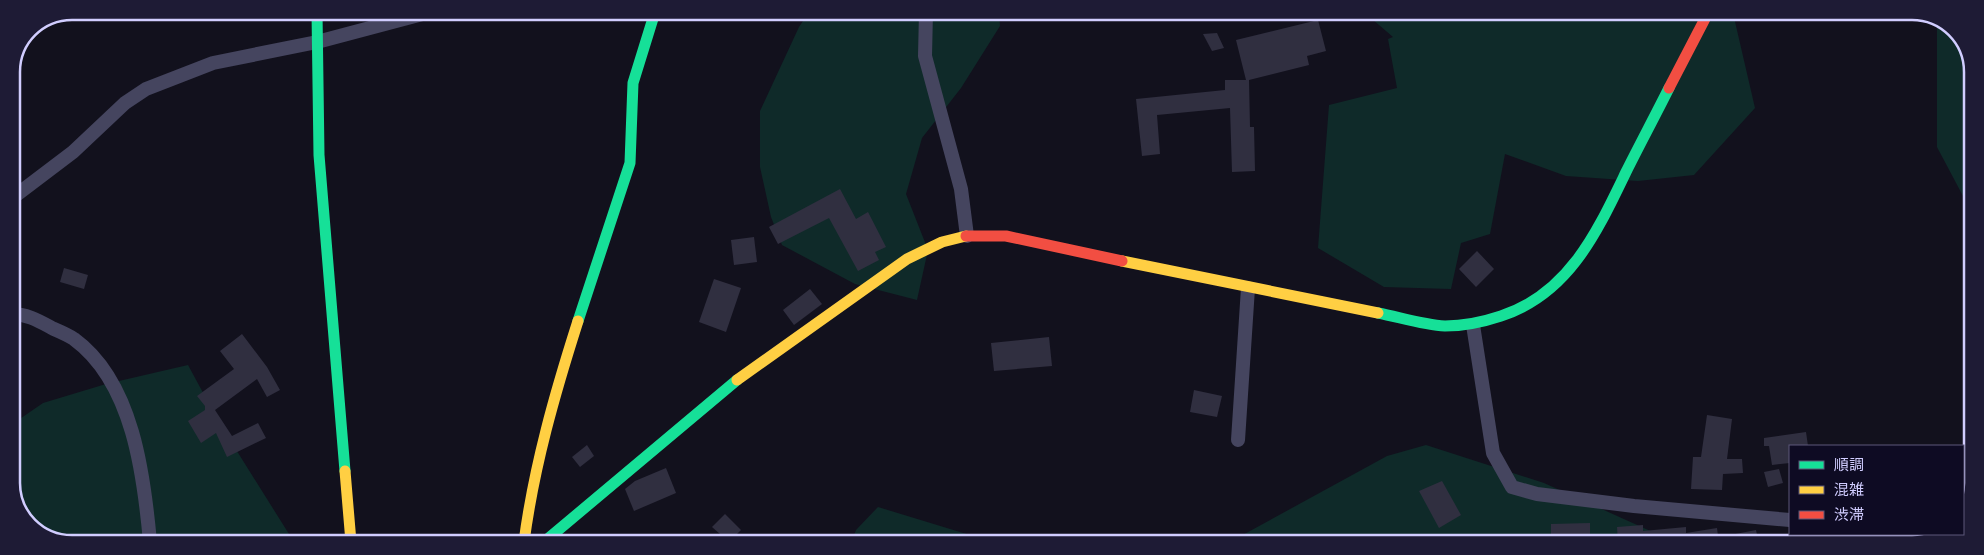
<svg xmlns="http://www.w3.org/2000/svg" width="1984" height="555" font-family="'Work Sans','Noto Sans JP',sans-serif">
  <rect width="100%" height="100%" fill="#12111d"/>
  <g fill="#0f2a29">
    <polygon points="809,12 999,12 1000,26 961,88 922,138 906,194 928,250 917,300 855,284 782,245 771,217 760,167 760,111 799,27"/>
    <polygon points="1365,13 1733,13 1755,108 1694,175 1638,181 1566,176 1505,154 1490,234 1461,243 1451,289 1384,287 1318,248 1329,105 1397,88 1388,39 1393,37"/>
    <polygon points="1940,21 1958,32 1973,67 1972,213 1937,147 1937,24"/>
    <polygon points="188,365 220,424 294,542 56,542 26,523 11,488 11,425 43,403 106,384"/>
    <polygon points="1426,445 1544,483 1677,543 1228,543 1387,456"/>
    <polygon points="878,507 996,543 851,543 856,530"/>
  </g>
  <g fill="#302f40">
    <polygon points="1318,20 1326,51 1307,56 1309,65 1249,80 1250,127 1254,127 1255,171 1232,172 1230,108 1157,115 1160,154 1142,156 1136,99 1225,90 1225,80 1246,80 1236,40"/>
    <polygon points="1217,33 1224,48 1212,51 1203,34"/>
    <polygon points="840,189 856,219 868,212 886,247 875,252 879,260 858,271 829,218 778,244 769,227"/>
    <polygon points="754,237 757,262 734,265 731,240"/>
    <polygon points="1477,251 1494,269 1476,287 1459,269"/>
    <polygon points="64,268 88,275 84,289 60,282"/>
    <polygon points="714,279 741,288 726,332 699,322"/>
    <polygon points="810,289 822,304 794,325 783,310"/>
    <polygon points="242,334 267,367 280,390 267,397 257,379 215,410 232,436 258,423 266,438 227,457 216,433 201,443 188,421 205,410 205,406 197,396 234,369 220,351"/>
    <polygon points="1049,337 1052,366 994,371 991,343"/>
    <polygon points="1194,390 1222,396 1217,417 1190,412"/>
    <polygon points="1707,415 1732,419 1727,459 1742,459 1743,473 1723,474 1722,490 1691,489 1693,457 1701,457"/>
    <polygon points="1806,432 1808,446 1790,446 1790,463 1772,465 1769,446 1764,446 1764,438"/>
    <polygon points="587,445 594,456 580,467 572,457"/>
    <polygon points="666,468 676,493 634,511 625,489 635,481"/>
    <polygon points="1779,469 1783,483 1768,487 1764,472"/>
    <polygon points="1442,481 1461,515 1439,528 1419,491"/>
    <polygon points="725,514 741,530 729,542 712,527"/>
    <polygon points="1590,523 1590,543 1551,543 1551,524"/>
    <polygon points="1643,525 1643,531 1686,527 1686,533 1717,528 1719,544 1618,543 1617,527"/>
    <polygon points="1756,530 1759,544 1721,544 1720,537"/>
  </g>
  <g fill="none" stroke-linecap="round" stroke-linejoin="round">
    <g stroke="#45455f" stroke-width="14">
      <polyline points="926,12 925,56 961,189 967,236"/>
      <polyline points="11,199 73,152 125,103 146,89 213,63 317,42 430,12"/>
      <path d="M11,314C28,314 39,321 54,329C61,332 68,335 74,339C133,382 144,475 150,542"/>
      <polyline points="1473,325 1493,453 1512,487 1537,494 1634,506 1790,520"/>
      <polyline points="1238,440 1248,288"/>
      <polyline points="1963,499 1971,498"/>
    </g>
    <g stroke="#16e098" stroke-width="11">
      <polyline points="317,12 319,155 345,471"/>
      <path d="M1378,313C1399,317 1423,325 1445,326C1464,326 1483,322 1501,316C1569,294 1597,232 1626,172C1640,144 1655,116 1669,88"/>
      <polyline points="578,321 630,163 633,83 655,12"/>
      <polyline points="544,542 737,380"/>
    </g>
    <g stroke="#ffcf43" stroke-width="11">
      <polyline points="1122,261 1378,313"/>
      <polyline points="737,380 907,259 942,242 966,236"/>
      <polyline points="345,471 351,542"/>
      <path d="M524,542C534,466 555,393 578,321"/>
    </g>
    <g stroke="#f24e42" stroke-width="11">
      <polyline points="1669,88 1708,13"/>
      <polyline points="966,236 1006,236 1122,261"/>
    </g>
  </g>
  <path d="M0 0H1984V555H0ZM72 20H1912A52 52 0 0 1 1964 72V483A52 52 0 0 1 1912 535H72A52 52 0 0 1 20 483V72A52 52 0 0 1 72 20Z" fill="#1e1b35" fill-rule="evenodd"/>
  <path fill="none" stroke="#d1cdff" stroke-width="2.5" d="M72 20H1912A52 52 0 0 1 1964 72V483A52 52 0 0 1 1912 535H72A52 52 0 0 1 20 483V72A52 52 0 0 1 72 20Z"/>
  <rect x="1789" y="445" width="175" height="90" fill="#0e0b23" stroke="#5c597b"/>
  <rect x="1799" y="461" width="25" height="8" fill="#16e098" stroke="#5c597b"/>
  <text x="1834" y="470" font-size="15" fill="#d1cdff">順調</text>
  <rect x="1799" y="486" width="25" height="8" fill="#ffcf43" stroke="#5c597b"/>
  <text x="1834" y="495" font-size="15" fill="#d1cdff">混雑</text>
  <rect x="1799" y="511" width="25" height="8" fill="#f24e42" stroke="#5c597b"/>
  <text x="1834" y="520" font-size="15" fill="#d1cdff">渋滞</text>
</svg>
